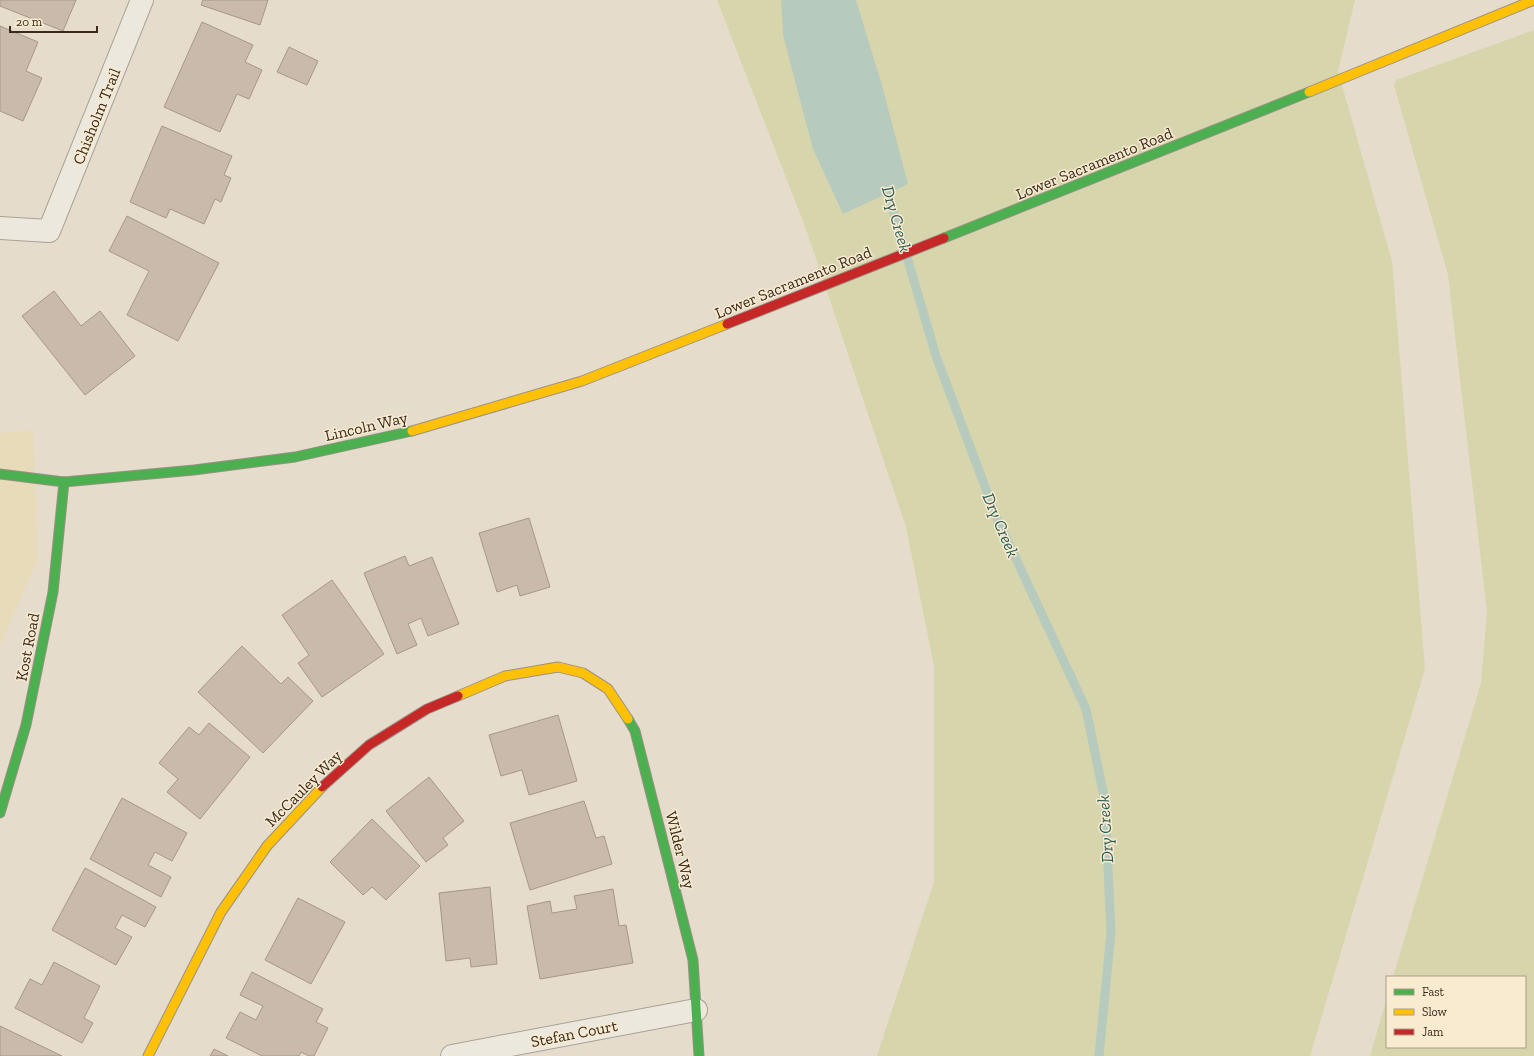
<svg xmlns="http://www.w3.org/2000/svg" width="1534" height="1056" font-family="'Zilla Slab',serif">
  <rect width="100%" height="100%" fill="#e6dccb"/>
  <polygon fill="#e7dbba" points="33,430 38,559 0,645 0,433"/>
  <g fill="#d7d5ac">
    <polygon points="717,0 1355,0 1338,71 1392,261 1425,669 1310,1056 877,1056 934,882 934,666 906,527 806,229"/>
    <polygon points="1534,30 1534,1056 1370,1056 1387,998 1387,1047 1525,1047 1525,977 1393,977 1481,683 1487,612 1448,275 1394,85 1396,80"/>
  </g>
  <polygon fill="#b7cabe" points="781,0 856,0 881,82 908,184 843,214 813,149 783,35"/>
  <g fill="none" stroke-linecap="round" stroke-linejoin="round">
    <polyline stroke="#b7cabe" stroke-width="9" points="885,182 936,356 996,516 1086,709 1105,801 1111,932 1099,1056"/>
  </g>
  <g fill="#cabaac" stroke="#a6978a">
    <polygon points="0,0 76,0 63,31 0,6"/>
    <polygon points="203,0 268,0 260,25 201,5"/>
    <polygon points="202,22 253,45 245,62 262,70 249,99 237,94 220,132 164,107"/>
    <polygon points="0,26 38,42 26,71 42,78 23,121 0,111"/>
    <polygon points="289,47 318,61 307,85 277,72"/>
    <polygon points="162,126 232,156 224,175 231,178 221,202 215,199 204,224 170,209 166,218 130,202"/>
    <polygon points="127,216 219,263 178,341 127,315 149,271 109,251"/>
    <polygon points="54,291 81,326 100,311 135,356 85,395 22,316"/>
    <polygon points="529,518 550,587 520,596 517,585 497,592 479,533"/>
    <polygon points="405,556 409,566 432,557 459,624 428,636 421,618 408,624 417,645 397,654 364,573"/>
    <polygon points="332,580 384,654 322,697 298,663 309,655 282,615"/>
    <polygon points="242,646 281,684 288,677 313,701 263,753 198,692"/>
    <polygon points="558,715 577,781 529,795 522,770 501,776 489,735"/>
    <polygon points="209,723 250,757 200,819 167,792 178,779 159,763 189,727 199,735"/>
    <polygon points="429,777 464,821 443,838 448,845 426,862 386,811"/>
    <polygon points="122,798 187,833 172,861 155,852 148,865 171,877 161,897 90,859"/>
    <polygon points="584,801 596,838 604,836 612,864 530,890 510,823"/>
    <polygon points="372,819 420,866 386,900 372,887 363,895 330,862"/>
    <polygon points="85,868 156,907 145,927 122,915 115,928 132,937 116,965 52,930"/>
    <polygon points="490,887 497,964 471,967 470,958 446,961 439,893"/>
    <polygon points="613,889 619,926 626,925 633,963 540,979 527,906 550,901 552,913 577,909 574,896"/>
    <polygon points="298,898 345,922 311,984 265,960"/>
    <polygon points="54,962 100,986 84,1018 93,1023 82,1043 15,1008 30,979 42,985"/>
    <polygon points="252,972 323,1009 316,1022 328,1028 314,1056 309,1056 301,1052 299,1056 262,1056 226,1038 240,1012 256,1020 263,1006 240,995"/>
    <polygon points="0,1026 62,1056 0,1056"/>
    <polygon points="214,1049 228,1056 210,1056"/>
  </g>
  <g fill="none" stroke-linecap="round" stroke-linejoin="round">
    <defs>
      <g id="street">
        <polyline points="0,228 49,231 142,0"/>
        <polyline points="452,1056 696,1010"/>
      </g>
      <g id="fast">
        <polyline points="944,238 1309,92"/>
        <polyline points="0,474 64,482 194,470 295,457 412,431"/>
        <polyline points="628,719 635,731 693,960 699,1056"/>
        <polyline points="0,813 26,725 53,592 64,482"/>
      </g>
      <g id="slow">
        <polyline points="1309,92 1534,0"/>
        <polyline points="412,431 582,381 727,324"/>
        <polyline points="458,696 505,676 558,667 583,673 608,689 628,719"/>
        <polyline points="148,1056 221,912 267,846 322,787"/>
      </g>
      <g id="jam">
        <polyline points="727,324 944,238"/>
        <polyline points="322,787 369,745 427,709 458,696"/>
      </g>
    </defs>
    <use href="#street" stroke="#aba195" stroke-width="24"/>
    <use href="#fast" stroke="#9a9185" stroke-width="11"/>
    <use href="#slow" stroke="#9a9185" stroke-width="11"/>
    <use href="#jam" stroke="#9a9185" stroke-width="11"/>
    <use href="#street" stroke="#ede8de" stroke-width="22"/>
    <use href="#fast" stroke="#4caf50" stroke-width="9"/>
    <use href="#slow" stroke="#ffc107" stroke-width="9"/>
    <use href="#jam" stroke="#c62828" stroke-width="9"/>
  </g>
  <g text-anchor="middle" stroke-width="3" stroke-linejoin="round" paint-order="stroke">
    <g font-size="16" fill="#3a291c" stroke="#f8ebd0">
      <text transform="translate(96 116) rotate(-68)" y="6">Chisholm Trail</text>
      <text transform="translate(1094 163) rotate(-22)" y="6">Lower Sacramento Road</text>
      <text transform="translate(793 282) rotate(-22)" y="6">Lower Sacramento Road</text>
      <text transform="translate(366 426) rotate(-13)" y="6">Lincoln Way</text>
      <text transform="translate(27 647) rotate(-79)" y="6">Kost Road</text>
      <text transform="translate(303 788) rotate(-45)" y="6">McCauley Way</text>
      <text transform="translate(681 850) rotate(76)" y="6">Wilder Way</text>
      <text transform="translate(574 1033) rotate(-11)" y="6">Stefan Court</text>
    </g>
    <g font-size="17" font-style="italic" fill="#2a5b56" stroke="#f8ebd0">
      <text transform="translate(897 219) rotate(74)" y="6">Dry Creek</text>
      <text transform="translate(1001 525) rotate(67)" y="6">Dry Creek</text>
      <text transform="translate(1105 829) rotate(-94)" y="6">Dry Creek</text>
    </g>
  </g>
  <rect x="1386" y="976" width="140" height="72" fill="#f8ebd0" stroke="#ac9d88"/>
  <rect x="1394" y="989" width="20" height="6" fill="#4caf50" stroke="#ac9d88"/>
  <text x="1422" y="996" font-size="12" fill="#3a291c">Fast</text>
  <rect x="1394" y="1009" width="20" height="6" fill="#ffc107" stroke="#ac9d88"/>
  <text x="1422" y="1016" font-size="12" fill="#3a291c">Slow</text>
  <rect x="1394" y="1029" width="20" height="6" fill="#c62828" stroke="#ac9d88"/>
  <text x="1422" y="1036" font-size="12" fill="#3a291c">Jam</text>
  <path d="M10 26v6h87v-6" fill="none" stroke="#3a291c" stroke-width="2"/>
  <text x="16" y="26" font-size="12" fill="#3a291c" stroke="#f8ebd0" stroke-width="3" paint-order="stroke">20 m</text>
</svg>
